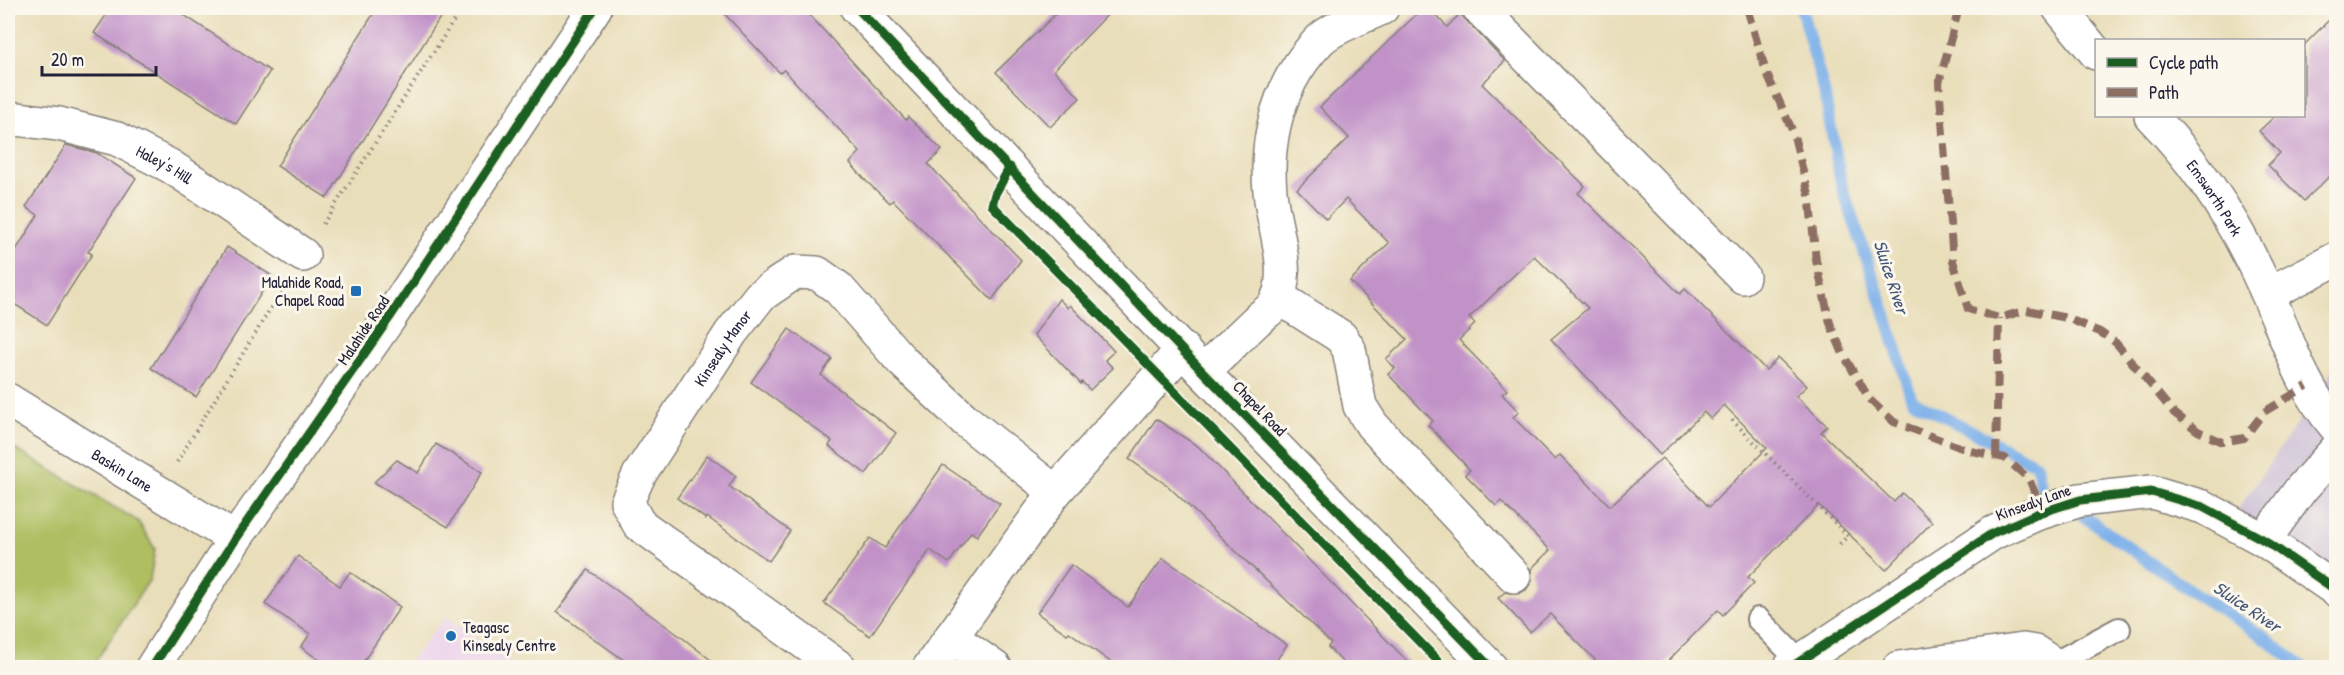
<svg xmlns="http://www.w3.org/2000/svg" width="2344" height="675" font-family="'Patrick Hand',sans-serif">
  <rect width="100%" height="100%" fill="#fbf7ec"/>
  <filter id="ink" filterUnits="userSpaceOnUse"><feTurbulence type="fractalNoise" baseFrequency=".0167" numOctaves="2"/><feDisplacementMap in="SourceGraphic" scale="12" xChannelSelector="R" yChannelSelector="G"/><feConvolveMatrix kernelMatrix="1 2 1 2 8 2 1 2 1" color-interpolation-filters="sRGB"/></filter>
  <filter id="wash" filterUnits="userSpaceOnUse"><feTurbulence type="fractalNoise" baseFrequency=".008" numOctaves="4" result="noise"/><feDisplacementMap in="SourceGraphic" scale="24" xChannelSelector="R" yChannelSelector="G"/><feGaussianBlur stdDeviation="1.35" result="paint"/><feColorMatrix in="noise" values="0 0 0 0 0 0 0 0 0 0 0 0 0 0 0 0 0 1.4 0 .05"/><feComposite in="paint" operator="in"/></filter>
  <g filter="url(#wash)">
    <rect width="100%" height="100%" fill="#e9deba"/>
    <polygon fill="#ebd1ec" points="445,617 501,656 518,667 405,667"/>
    <polygon fill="#cbbfd6" points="2336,366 2336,576 2237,511"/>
    <polygon fill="#aebe61" stroke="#68704e" stroke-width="1.5" points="8,445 138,521 155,549 150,579 92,667 8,667"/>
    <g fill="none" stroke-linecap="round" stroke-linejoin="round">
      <g stroke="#7db0ea" stroke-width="12">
        <polyline points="1801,8 1824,91 1842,187 1883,306 1912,400 2037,465 2041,486"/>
        <polyline points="2082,515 2188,589 2261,635 2304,668"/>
      </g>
    </g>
    <g id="blocks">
      <g fill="#c192c8" fill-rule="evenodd">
        <polygon points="111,8 173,8 270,71 236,124 94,33"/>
        <polygon points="377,8 446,8 327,198 277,166"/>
        <polygon points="719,8 803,8 906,120 908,117 942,150 928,164 1021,260 992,300 893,200 890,203 867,182 850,163 860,152 784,70 780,73"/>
        <polygon points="1062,8 1114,8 1054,70 1080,98 1050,127 996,72"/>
        <path d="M1423,8H1429L1447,27L1460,14L1463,17L1505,61L1482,84L1585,186L1578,193L1680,294L1685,289L1766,370L1778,358L1807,386L1796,396L1827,426L1821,432L1894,502L1902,493L1932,522L1886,570L1819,505L1748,577L1754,583L1723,615L1718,610L1661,668H1603L1550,614L1530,632L1498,598L1505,592L1518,594L1526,590L1532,581L1531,569L1550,550L1501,501L1496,506L1465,474L1470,470L1428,425L1433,421L1388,374L1395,368L1386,359L1407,339L1350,281L1389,243L1346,199L1326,219L1297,189L1349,138L1320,107ZM1534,256L1588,308L1551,339L1660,455L1704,412L1711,419L1724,405L1767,448L1709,507L1662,458L1610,506L1560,455L1555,460L1513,417L1519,412L1502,394L1507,390L1459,340L1475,324L1469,318Z"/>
        <polygon points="2337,12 2337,169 2304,201 2268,165 2280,153 2259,131 2275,116 2304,116 2304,45"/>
        <polygon points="66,145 97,153 136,178 88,252 92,254 47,325 8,300 8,263 38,215 26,207"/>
        <polygon points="227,247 272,276 196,397 151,368"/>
        <polygon points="1059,299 1068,308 1070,305 1114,351 1105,360 1113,368 1090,390 1082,382 1081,384 1034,335"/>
        <polygon points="789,329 832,359 821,375 896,433 866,474 829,446 832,441 751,382"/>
        <polygon points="1156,419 1199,447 1414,668 1348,668 1328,647 1331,643 1168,486 1129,459"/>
        <polygon points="436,444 482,472 448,527 374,482 397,460 418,473"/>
        <polygon points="707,455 736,476 729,486 790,531 769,561 707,517 706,519 677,498"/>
        <polygon points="943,465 1000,504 977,536 971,532 949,563 930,550 870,636 824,603 870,538 885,548"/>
        <polygon points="298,556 340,586 350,572 400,607 359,668 331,668 301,647 310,634 265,604"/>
        <polygon points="1163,558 1287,645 1271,668 1119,668 1069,632 1067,634 1037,613 1071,565 1128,607"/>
        <polygon points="588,570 684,639 721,668 635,668 557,612"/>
      </g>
    </g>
  </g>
  <g filter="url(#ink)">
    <use href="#blocks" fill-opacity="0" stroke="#86807a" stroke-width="1.5"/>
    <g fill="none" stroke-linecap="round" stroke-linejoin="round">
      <defs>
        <g id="lane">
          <polyline points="1758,619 1799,661"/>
          <polyline points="2051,661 2063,659 2119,629"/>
        </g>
        <g id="street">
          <polyline points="1479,8 1743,277"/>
          <polyline points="2059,8 2096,53"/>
          <path id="s1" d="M2151,116C2199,165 2238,227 2266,290C2289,341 2299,383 2336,427"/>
          <path id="s2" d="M8,118L59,124L117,139L170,166L199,185L303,255"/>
          <polyline points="2266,290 2272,292 2336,259"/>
          <polyline points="1278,297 1341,337 1349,349 1360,406 1372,425 1514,576"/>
          <path d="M1203,372C1221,355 1238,338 1256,321C1262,315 1272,310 1276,302C1289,278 1279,242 1274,217C1261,156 1273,89 1318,42C1331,27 1364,17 1382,8"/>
          <polyline points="2264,540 2301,489 2336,450"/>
          <polyline points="951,637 995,668"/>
          <path id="s3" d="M840,668L639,524L627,502L639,475L731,333L760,296L795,272L817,273L838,288L902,361L965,420L1055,492"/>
          <polyline points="929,668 1055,492 1183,349"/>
          <polyline points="1899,668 2023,650 2035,652 2059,668"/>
        </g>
        <g id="secondary">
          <polyline points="857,8 1203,372 1491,668"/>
          <path id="s4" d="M8,400L235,539"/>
          <polyline points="152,668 235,539 390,317 595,8"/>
          <polyline points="1790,668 1993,533 2036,514 2080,500 2152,492 2203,507 2264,540 2336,590"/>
        </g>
      </defs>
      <use href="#lane" stroke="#86807a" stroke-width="26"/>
      <use href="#street" stroke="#86807a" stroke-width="36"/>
      <use href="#secondary" stroke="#86807a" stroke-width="36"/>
      <g stroke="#86807a" stroke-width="4" stroke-dasharray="1.5 4.5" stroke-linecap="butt">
        <polyline points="323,224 462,8"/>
        <polyline points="1732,420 1848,536 1836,547"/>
        <polyline points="177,462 284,286"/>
      </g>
      <use href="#lane" stroke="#fff" stroke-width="22"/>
      <use href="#street" stroke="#fff" stroke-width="33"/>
      <use href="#secondary" stroke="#fff" stroke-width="33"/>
      <g stroke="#8d6e63" stroke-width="8" stroke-dasharray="15 8" stroke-linecap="butt">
        <polyline points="1747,8 1766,72 1793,132 1809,195 1816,260 1830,323 1843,354 1870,400 1894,422 1967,450 2005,458 2029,479 2043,512 2045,508"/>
        <polyline points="1959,8 1939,83 1953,261 1968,309 1999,318 2027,310 2067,318 2100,332 2116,343 2174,413 2198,431 2222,442 2244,438 2264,412 2307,386"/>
        <polyline points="1996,457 1999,318"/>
      </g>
      <defs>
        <g id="cycleway">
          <polyline points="857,8 1203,372 1491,668"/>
          <polyline points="1010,167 995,194 992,205 1445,668"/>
          <polyline points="152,668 235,539 390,317 595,8"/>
          <polyline points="1790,668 1993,533 2036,514 2080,500 2152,492 2203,507 2264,540 2336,590"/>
        </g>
      </defs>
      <use href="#cycleway" stroke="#fbf7ec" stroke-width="13"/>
      <use href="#cycleway" stroke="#1b5e20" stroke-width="9"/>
    </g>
  </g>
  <g fill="#1f6fb2" stroke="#fbf7ec" stroke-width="2">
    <rect x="350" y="285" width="12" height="12" rx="3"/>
    <circle cx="451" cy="636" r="6"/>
  </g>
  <g text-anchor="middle" stroke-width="6" stroke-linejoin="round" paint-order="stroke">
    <g font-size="16" fill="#22223b" stroke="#fbf7ec">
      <text dy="6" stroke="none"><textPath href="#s2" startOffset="165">Haley's Hill</textPath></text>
      <text dy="6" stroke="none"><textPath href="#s1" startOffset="104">Emsworth Park</textPath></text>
      <text transform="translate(363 330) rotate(-56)" y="6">Malahide Road</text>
      <text dy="6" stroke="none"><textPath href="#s3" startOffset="454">Kinsealy Manor</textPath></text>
      <text transform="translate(1260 408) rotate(46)" y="6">Chapel Road</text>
      <text dy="6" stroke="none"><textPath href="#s4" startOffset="134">Baskin Lane</textPath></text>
      <text transform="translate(2033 502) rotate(-20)" y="6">Kinsealy Lane</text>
    </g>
    <g font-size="16" fill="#22223b" stroke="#fbf7ec" text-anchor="end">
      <text x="344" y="288">Malahide Road,<tspan x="344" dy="18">Chapel Road</tspan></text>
      <text x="463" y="633" text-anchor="start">Teagasc<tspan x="463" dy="18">Kinsealy Centre</tspan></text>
    </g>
    <g font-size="18" font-style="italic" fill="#425478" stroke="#fbf7ec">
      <text transform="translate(1891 277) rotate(72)" y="6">Sluice River</text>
      <text transform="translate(2247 607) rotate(34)" y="6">Sluice River</text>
    </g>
  </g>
  <rect width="2344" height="675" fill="none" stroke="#fbf7ec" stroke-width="30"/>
  <rect x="2095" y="39" width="210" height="78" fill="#fbf7ec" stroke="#a4a2a5" stroke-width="1.5"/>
  <rect x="2107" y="58" width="30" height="9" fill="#1b5e20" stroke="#a4a2a5" stroke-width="1.5"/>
  <text x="2149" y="69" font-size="18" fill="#22223b">Cycle path</text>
  <rect x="2107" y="88" width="30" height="9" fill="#8d6e63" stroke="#a4a2a5" stroke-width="1.5"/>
  <text x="2149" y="99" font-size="18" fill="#22223b">Path</text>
  <path d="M42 66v9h114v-9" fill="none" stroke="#22223b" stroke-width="3"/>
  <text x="51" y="66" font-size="18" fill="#22223b" stroke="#fbf7ec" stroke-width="4.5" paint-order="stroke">20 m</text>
</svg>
